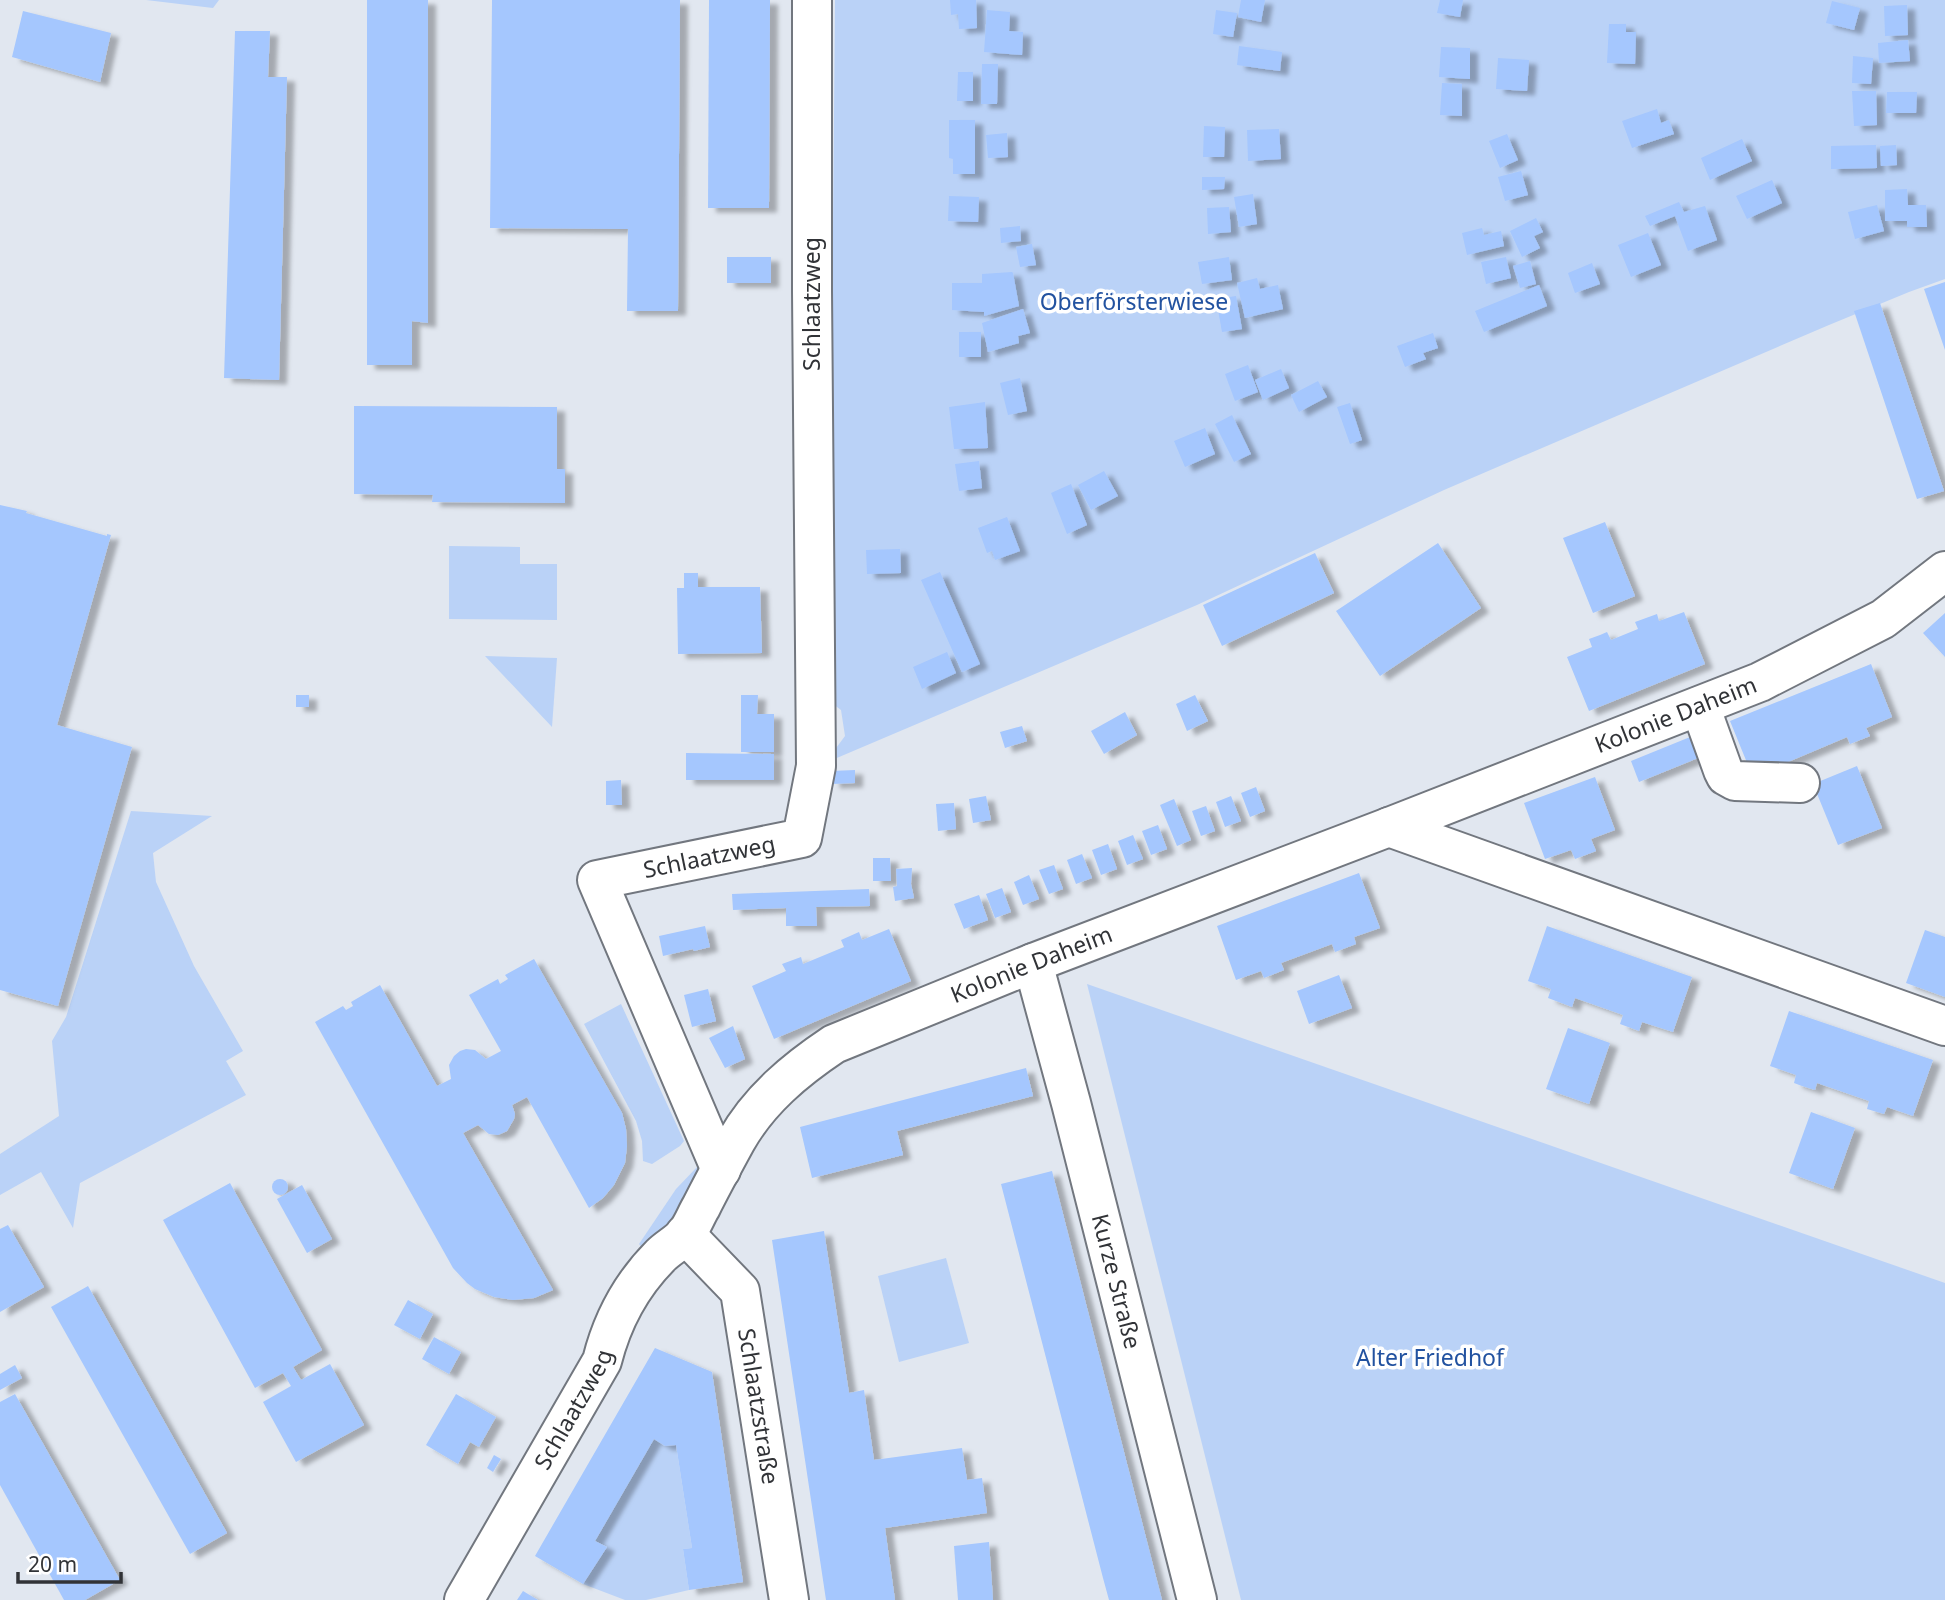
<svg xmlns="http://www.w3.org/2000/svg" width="1945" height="1600" font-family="'Noto Sans',sans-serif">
  <defs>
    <filter id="shadow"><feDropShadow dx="8" dy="4.5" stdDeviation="2" flood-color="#0004"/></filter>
  </defs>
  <rect width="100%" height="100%" fill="#e1e7f0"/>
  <g fill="#bad2f7">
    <polygon points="146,0 219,0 213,8"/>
    <polygon points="835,0 1945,0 1945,279 1909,292 1829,325 1444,490 1197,605 825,763 845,736 841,710 829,701"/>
    <polygon points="449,546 520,547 520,564 557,564 557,620 449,619"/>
    <polygon points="485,656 557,658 552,727"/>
    <polygon points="131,811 212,816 153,853 156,882 194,966 243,1051 226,1061 246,1095 80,1183 73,1228 41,1172 0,1195 0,1154 59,1116 52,1041 66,1017"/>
    <polygon points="1087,984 1945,1283 1945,1600 1241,1600"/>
    <polygon points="621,1004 684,1141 680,1146 652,1164 643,1161 642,1141 636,1121 584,1024"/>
    <polygon points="699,1165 701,1172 690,1204 644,1250 639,1244 676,1189"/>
    <polygon points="946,1258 969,1343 899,1362 878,1276"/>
    <polygon points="654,1439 665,1446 676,1445 692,1548 683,1549 689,1590 646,1600 625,1600 583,1584 607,1547 595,1541"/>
  </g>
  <g fill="#a5c7fe" filter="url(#shadow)">
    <polygon points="367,0 428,0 428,323 412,321 412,365 367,365"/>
    <polygon points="492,0 680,0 678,311 627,311 628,229 490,228"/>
    <polygon points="709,0 770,0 769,208 708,208"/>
    <polygon points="950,0 976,0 977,28 959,29 958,14 951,15"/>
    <polygon points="1241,0 1265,0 1261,22 1238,17"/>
    <polygon points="1440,0 1463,0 1460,17 1437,13"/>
    <polygon points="1832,1 1860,8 1854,30 1826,23"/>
    <polygon points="1907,5 1908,35 1885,36 1884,6"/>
    <polygon points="987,10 1010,12 1009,31 1023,32 1022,55 984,52"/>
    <polygon points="1216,10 1237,13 1233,37 1213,34"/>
    <polygon points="23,11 111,33 100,82 12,57"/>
    <polygon points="1609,24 1626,24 1626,32 1636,32 1635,64 1607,63"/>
    <polygon points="235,31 270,31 268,77 287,77 279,380 224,378"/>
    <polygon points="1908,40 1910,61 1879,63 1878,43"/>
    <polygon points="1239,46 1282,52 1280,71 1237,65"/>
    <polygon points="1441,47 1470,48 1470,79 1439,77"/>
    <polygon points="1853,56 1873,58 1871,84 1852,83"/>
    <polygon points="1498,58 1529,60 1527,91 1496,89"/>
    <polygon points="982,64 998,64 997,104 981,104"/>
    <polygon points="958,72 973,72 973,101 957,101"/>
    <polygon points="1442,83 1462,84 1462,116 1440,115"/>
    <polygon points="1852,91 1876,91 1877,125 1854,126"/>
    <polygon points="1887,92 1917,92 1916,113 1886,113"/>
    <polygon points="1657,109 1661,123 1669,120 1674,134 1632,148 1622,121"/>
    <polygon points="949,120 975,120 975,174 953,174 953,159 949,158"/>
    <polygon points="1204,126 1225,127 1224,157 1203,157"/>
    <polygon points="1279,129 1281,159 1248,161 1247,130"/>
    <polygon points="1007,133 1008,157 988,158 986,135"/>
    <polygon points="1507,134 1518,160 1500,168 1489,141"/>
    <polygon points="1742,139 1752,161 1710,180 1701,158"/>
    <polygon points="1876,145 1877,168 1831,169 1831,146"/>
    <polygon points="1896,145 1897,165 1881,166 1880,146"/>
    <polygon points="1521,171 1528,195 1505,201 1498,177"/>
    <polygon points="1202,177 1225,177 1224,189 1202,190"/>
    <polygon points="1772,180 1782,203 1747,219 1736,196"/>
    <polygon points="1907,189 1908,205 1926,205 1927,227 1907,227 1907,221 1885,221 1885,190"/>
    <polygon points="1253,194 1257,224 1239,227 1234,197"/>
    <polygon points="949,196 979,197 978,222 948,221"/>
    <polygon points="1679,202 1684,212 1705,206 1717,240 1688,251 1675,216 1650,226 1645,216"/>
    <polygon points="1877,205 1884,231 1855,239 1848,212"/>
    <polygon points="1229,207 1231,232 1208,234 1207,208"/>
    <polygon points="1536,218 1543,232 1534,236 1540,248 1522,257 1510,231"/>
    <polygon points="1020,226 1021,241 1001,243 1000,228"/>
    <polygon points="1482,228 1484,235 1501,231 1504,246 1467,255 1462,233"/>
    <polygon points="1648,233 1661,265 1631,277 1618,245"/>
    <polygon points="1032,244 1036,265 1020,267 1016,247"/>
    <rect x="727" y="257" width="44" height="26"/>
    <polygon points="1229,257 1232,280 1202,284 1198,262"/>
    <polygon points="1506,257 1511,278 1486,284 1481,262"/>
    <polygon points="1530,261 1536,284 1520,288 1513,266"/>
    <polygon points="1592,263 1600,284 1575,293 1568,273"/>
    <polygon points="1012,272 1013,273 1019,306 984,316 984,312 952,310 952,283 982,283 982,274"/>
    <polygon points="1257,278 1260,289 1278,285 1283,309 1245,318 1237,283"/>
    <polygon points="1945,282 1945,350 1924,289"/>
    <polygon points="1539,285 1547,306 1484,332 1475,311"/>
    <polygon points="1236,296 1242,329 1222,332 1216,299"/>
    <polygon points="1880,303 1944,491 1917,499 1854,311"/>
    <polygon points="1023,309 1030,333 1018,336 1019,343 988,352 982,323"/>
    <rect x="959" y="332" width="22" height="25"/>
    <polygon points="1433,333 1438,348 1423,353 1426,359 1405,367 1397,346"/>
    <polygon points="1248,365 1258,392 1235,401 1225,374"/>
    <polygon points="1281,369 1289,388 1263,400 1255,380"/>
    <polygon points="1020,378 1027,411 1008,415 1000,383"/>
    <polygon points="1318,381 1327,397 1299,412 1291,395"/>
    <polygon points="985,402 988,448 954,449 949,407"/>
    <polygon points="1350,403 1362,440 1350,444 1337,407"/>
    <polygon points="354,406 557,407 557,469 565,469 565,503 432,502 433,495 354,494"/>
    <polygon points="1232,415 1251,454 1234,462 1215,424"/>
    <polygon points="1205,428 1215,454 1185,467 1174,441"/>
    <polygon points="979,461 982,488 959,491 955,464"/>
    <polygon points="1104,471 1118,496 1091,510 1078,485"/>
    <polygon points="1071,484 1087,525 1067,534 1051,493"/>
    <polygon points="0,505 27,511 26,513 107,536 107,534 111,535 57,725 132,747 58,1006 0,990"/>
    <polygon points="1007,517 1020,551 995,560 992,551 987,553 978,528"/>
    <polygon points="1605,522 1635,596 1593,613 1563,538"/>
    <polygon points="1438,543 1481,608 1380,676 1336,611"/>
    <polygon points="900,549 901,573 867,574 866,550"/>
    <polygon points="1315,553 1334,593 1222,646 1203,605"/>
    <polygon points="940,572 980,664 962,672 921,580"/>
    <polygon points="684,573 698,573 698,587 760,587 762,653 678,654 677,588 684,588"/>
    <polygon points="1684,612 1705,664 1589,711 1567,657 1592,647 1589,639 1600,635 1607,632 1611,640 1638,629 1635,622 1657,614 1659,621"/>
    <polygon points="1945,613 1945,657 1923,633"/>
    <polygon points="947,652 956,673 922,689 913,667"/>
    <polygon points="1871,664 1892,717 1866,728 1870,736 1850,744 1847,737 1788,762 1791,769 1752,775 1730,721"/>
    <rect x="296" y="695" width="13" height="12"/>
    <polygon points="741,695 758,695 757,714 774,714 774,752 741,752"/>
    <polygon points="1195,695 1208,721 1187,731 1176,704"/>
    <polygon points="1125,712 1137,735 1104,754 1091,731"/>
    <polygon points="1022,726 1027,741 1005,748 1000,732"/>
    <polygon points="1695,735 1703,756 1639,782 1631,761"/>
    <polygon points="686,753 774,754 774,780 686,780"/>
    <polygon points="1857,766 1882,828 1838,845 1813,784"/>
    <polygon points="855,770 855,783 832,784 831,771"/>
    <polygon points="1595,777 1615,830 1591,839 1596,851 1575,859 1571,850 1545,859 1524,803"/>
    <polygon points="621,780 622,805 606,805 606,781"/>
    <polygon points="1256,787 1265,811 1250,817 1241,793"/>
    <polygon points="986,796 991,820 973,823 969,799"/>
    <polygon points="1231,796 1241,821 1225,827 1216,802"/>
    <polygon points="1174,799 1191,840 1177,846 1160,805"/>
    <polygon points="954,803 956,829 938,831 936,804"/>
    <polygon points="1206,806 1215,831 1201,836 1192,811"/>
    <polygon points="1158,825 1167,849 1151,855 1142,831"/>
    <polygon points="1133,835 1143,859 1127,865 1118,841"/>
    <polygon points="1108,844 1117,869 1101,875 1092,850"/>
    <polygon points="1082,854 1092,878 1076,884 1067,860"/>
    <polygon points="873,858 890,858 891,881 873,881"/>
    <polygon points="1054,865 1063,889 1049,894 1039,870"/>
    <polygon points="912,868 911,884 914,898 895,901 893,887 897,886 896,869"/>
    <polygon points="1359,873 1380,928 1354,937 1356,944 1335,952 1332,944 1281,963 1284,970 1264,978 1261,971 1236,980 1217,926"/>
    <polygon points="1029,875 1039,899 1023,905 1014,882"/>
    <polygon points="1002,888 1011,912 995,918 986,894"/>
    <polygon points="869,889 870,906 816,907 817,926 786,926 786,908 733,910 732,894"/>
    <polygon points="979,895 988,920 964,929 954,904"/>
    <polygon points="705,926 710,947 694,951 693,949 663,956 659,936"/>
    <polygon points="1547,926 1692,977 1673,1032 1642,1022 1639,1031 1620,1024 1623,1015 1575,998 1572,1007 1548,998 1551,989 1528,981"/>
    <polygon points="889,929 911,981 774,1039 752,986 786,971 782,964 801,957 803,964 844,947 841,940 859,932 862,940"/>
    <polygon points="1925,930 1945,937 1945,997 1906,983"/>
    <polygon points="534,959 622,1113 626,1129 627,1146 625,1163 614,1185 603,1198 589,1208 527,1097 512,1105 515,1114 514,1119 507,1131 498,1135 489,1134 478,1125 463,1133 553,1290 534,1298 513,1300 494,1297 475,1289 467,1283 453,1268 315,1022 343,1006 346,1010 353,1006 351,1002 380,985 437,1086 451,1079 449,1065 454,1056 460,1051 466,1049 475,1050 486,1059 501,1051 469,995 498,979 500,984 508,979 505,975"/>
    <polygon points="1339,975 1352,1008 1309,1024 1297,991"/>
    <polygon points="708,989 716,1021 692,1027 684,995"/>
    <polygon points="1789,1011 1933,1060 1913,1116 1887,1107 1884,1114 1867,1109 1869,1101 1817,1083 1815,1090 1802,1086 1794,1083 1796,1075 1770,1066"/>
    <polygon points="733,1026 745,1059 725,1068 709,1038"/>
    <polygon points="1568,1028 1610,1043 1589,1104 1546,1089"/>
    <polygon points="1026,1068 1033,1096 897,1131 903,1155 812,1178 800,1127"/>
    <polygon points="1811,1112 1855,1128 1833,1189 1789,1173"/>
    <polygon points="1052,1171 1105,1378 1162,1600 1109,1600 1103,1578 1001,1184"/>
    <circle cx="280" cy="1187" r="8"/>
    <polygon points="230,1183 322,1350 293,1367 301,1380 330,1364 364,1425 296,1462 263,1402 291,1386 283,1373 255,1388 163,1220"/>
    <polygon points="302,1185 332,1239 307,1253 277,1199"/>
    <polygon points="8,1225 44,1287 0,1312 0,1229"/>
    <polygon points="824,1231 849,1393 864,1390 874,1460 962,1448 967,1480 982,1478 987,1513 885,1528 895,1600 826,1600 772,1240"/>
    <polygon points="88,1286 227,1533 190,1554 51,1307"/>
    <polygon points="408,1300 433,1314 420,1339 394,1325"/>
    <polygon points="434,1337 461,1352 449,1374 422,1359"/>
    <polygon points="655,1348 712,1372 743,1582 689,1590 683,1549 692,1548 676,1445 665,1446 654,1439 595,1541 607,1547 583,1584 535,1556"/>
    <polygon points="15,1365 22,1378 0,1390 0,1374"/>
    <polygon points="15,1394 120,1580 85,1600 64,1600 0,1485 0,1402"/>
    <polygon points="456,1394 496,1417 479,1447 470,1442 458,1464 426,1445"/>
    <polygon points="494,1455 501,1459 493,1472 487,1468"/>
    <polygon points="989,1542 993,1600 958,1600 954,1546"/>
    <polygon points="523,1591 538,1600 517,1600"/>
  </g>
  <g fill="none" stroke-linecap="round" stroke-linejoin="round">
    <defs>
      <g id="minor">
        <polyline points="1700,706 1723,770 1726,776 1735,781 1800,783"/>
        <polyline points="1389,827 1945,1026"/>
        <path id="s1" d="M1033,963L1071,1103L1197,1600"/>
        <path id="s2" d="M721,1170L597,880L802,838L816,766L812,291V0"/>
        <path id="s3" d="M685,1234L740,1291L789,1600"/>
        <path id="s4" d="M464,1600L602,1361C612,1321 632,1284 661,1255C668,1248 678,1243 685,1235C692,1227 696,1215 701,1207C712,1185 724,1163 736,1141C759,1100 795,1070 834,1044L1033,963L1389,827L1760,682L1883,619L1945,571"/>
      </g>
    </defs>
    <use href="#minor" stroke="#72777f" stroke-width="42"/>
    <use href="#minor" stroke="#fff" stroke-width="38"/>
  </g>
  <g text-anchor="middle" stroke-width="7" stroke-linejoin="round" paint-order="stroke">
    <g font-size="23" fill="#2252a0" stroke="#fff">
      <text x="1134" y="310">Oberförsterwiese</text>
      <text x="1430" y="1366">Alter Friedhof</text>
    </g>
    <g font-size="23" fill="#313337" stroke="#fff">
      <text transform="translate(812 304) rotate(-90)" y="8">Schlaatzweg</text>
      <text dy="8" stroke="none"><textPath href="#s4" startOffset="1580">Kolonie Daheim</textPath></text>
      <text dy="8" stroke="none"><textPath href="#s2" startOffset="430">Schlaatzweg</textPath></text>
      <text dy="8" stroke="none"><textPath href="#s4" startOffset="889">Kolonie Daheim</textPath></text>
      <text dy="8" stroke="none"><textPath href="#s1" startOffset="329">Kurze Straße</textPath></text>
      <text dy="8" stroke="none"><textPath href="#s3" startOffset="196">Schlaatzstraße</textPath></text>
      <text dy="8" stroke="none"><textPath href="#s4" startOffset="220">Schlaatzweg</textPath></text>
    </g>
  </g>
  <path d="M18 1572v10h103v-10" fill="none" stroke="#313337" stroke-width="3.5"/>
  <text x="28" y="1572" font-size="21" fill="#313337" stroke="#ffffff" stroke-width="5" paint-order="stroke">20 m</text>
</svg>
